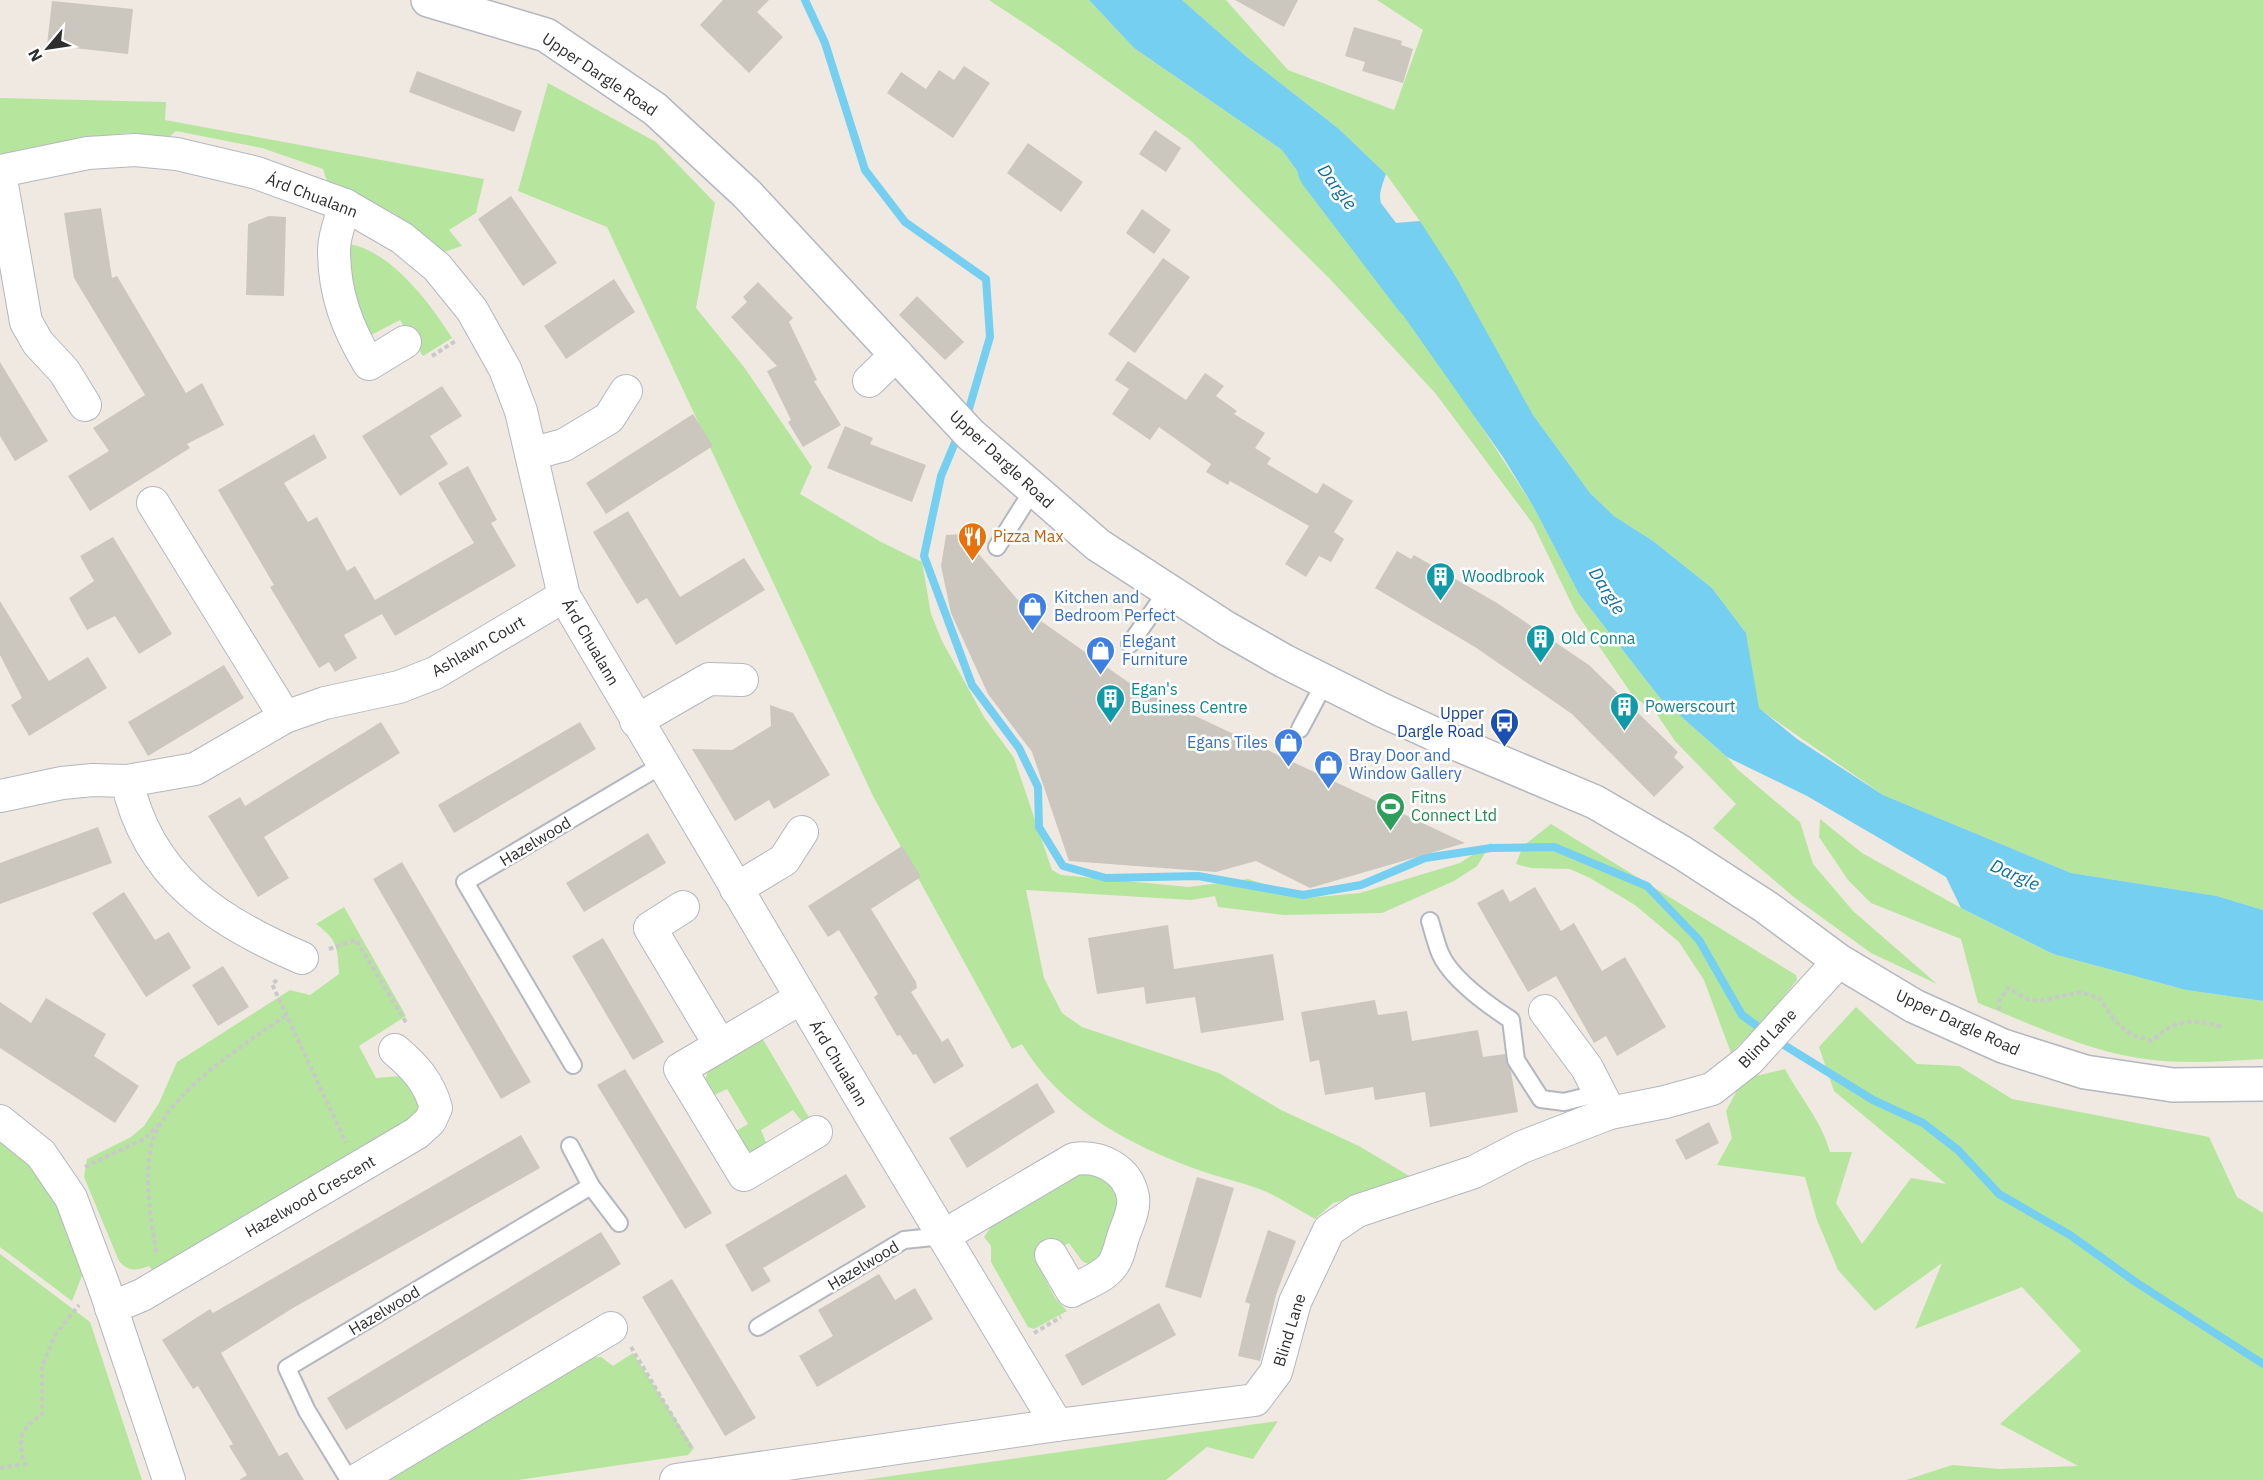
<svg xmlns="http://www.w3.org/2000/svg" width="2263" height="1480" font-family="'IBM Plex Sans',sans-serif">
  <rect width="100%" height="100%" fill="#efe9e1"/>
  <g fill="#b6e59e">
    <polygon points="989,0 1089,0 1134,48 1282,150 1448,375 1533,506 1579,594 1660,698 1727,757 1737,769 1800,822 1813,864 1853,911 1937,984 1871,953 1795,898 1713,828 1736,804 1675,741 1656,713 1633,696 1575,611 1533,524 1436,394 1330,279 1189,139 1054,43"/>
    <polygon points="1182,0 1226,0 1288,70 1394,110 1423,30 1377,0 2263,0 2263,910 2217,896 2071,873 1883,795 1758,708 1746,633 1712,588 1653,541 1614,516 1590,493 1533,415 1420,221 1386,174 1339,129 1247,57"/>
    <path d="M548,83L656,142L715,203L696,308L744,367L812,467L800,494L881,542L922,562L931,614L942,641L984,717L1014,758L1052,870L1061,875L1189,887L1248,879L1307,898L1360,893L1460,863L1492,842L1477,866L1454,881L1382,913L1284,915L1218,907L1215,896L1191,900L1026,890L1044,978L1062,1013L1082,1027L1219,1073L1281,1110L1359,1146L1416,1180L1333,1203L1315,1219C1299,1210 1283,1200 1267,1192C1243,1182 1217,1177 1193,1168C1126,1143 1059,1107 1022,1044L1012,1049L873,796L607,227L518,191Z"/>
    <polygon points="0,98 166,102 165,120 484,179 476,213 449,230 462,246 444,252 395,214 327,181 323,169 262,148 176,131 168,138 128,133 89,137 0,155"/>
    <path d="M349,244C391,251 431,304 452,338L423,356L400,320L371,335L351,294Z"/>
    <path d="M1820,819L1862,853L1961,908L2053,954L2186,990L2263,1001V1059C2227,1061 2189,1064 2153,1060C2092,1054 2034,1025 1978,1003L1961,939L1871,903L1848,880L1819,837Z"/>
    <polygon points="1551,824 1796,975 1797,980 1763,1022 1731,1053 1704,980 1679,942 1635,905 1590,878 1570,869 1531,868 1516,864 1523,846"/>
    <path d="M344,907L406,1016L359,1046L376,1078L402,1076L411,1083L420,1109L412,1120L155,1273L149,1266C136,1271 129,1272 119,1261L84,1177L87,1159L131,1137L144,1126L159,1103L177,1062L290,990L310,995L339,974C338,948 337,939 316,924Z"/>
    <path d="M1856,1007L1917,1064L1959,1066L2012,1099L2209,1137L2237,1197L2263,1213V1480H1906L1952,1465L2000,1469L2078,1466L2000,1424L2081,1351L2022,1287L1915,1329L1942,1263L1875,1311L1838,1270L1817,1220L1805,1177L1717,1165L1732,1138L1726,1111L1743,1079L1785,1069C1800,1097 1822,1122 1830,1152H1852L1836,1203L1862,1244L1911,1178L1946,1184L1834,1091L1819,1047Z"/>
    <path d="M761,1036L811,1121L803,1123L793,1110L761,1130L767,1145L753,1152L745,1149L736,1131L748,1124L727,1089L712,1096C704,1086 704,1080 709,1069Z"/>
    <polygon points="0,1137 54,1188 85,1268 72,1301 0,1247"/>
    <polygon points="1086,1165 1124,1194 1107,1258 1090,1265 1082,1261 1069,1243 1036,1261 1055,1298 1067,1311 1034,1329 1028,1327 991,1262 991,1246 984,1237 996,1220"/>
    <polygon points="0,1254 90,1322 142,1480 0,1480"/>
    <polygon points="633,1353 694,1448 688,1455 518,1480 390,1480 411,1460 585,1358 601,1357 613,1366"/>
    <polygon points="1278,1421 1253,1459 1207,1447 1166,1480 863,1480"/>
  </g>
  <path fill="#75cff0" d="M1089,0H1182L1247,57L1339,129L1386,174C1377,199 1377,203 1395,223L1420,221L1456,277L1533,415L1590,493L1614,516L1653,541L1712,588L1746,633L1759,708L1797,739L1883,795L2071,873L2217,896L2263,910V1001L2186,990L2053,954L1961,908L1946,877L1807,796L1727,757L1660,698L1579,594L1533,506L1503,457L1372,271C1386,239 1365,210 1330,216L1282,150L1134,48Z"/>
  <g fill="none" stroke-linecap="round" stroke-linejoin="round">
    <g stroke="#75cff0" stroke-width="8">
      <polyline points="805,0 825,43 865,170 905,222 986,279 990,337 966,419"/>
      <polyline points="959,433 941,476 924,556 972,685 1019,748 1038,787 1039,827 1063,866 1106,878 1198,876 1303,895 1361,885 1425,858 1491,848 1554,847 1647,886 1699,940 1742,1015 1779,1042 1873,1100 1923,1123 1958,1150 1999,1194 2070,1235 2137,1283 2263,1364"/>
    </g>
    <polyline stroke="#75cff0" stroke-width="51" points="1323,169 1418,294"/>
  </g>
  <g fill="#cbc7bf">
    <polygon points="723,0 769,0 757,12 783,37 749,73 700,25"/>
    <polygon points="1235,0 1298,0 1284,27"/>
    <polygon points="52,1 133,9 128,54 47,45"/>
    <polygon points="1354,27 1402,41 1401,45 1413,49 1403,83 1362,71 1365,62 1345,56"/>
    <polygon points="964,66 990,83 953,138 887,93 901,72 926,89 939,70 954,80"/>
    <polygon points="417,71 522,111 514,132 409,92"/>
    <polygon points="1155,130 1181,148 1166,172 1139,154"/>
    <polygon points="1028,143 1083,182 1061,212 1007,173"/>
    <polygon points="511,196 557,263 523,286 478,219"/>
    <polygon points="101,208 112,278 117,276 186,393 202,383 224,425 187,444 190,448 90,511 68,476 109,451 93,428 145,395 74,278 64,213"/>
    <polygon points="1142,209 1171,230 1154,254 1126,233"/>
    <polygon points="269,216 286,217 284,296 246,295 248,224"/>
    <polygon points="1163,258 1190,277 1135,353 1108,334"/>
    <polygon points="614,279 635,312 566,359 544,326"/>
    <polygon points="758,282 793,318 789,322 817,380 814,381 841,425 803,447 788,422 791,420 767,371 777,366 731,317 747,302 743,297"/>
    <polygon points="917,296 964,342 945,360 899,315"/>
    <polygon points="1128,361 1186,400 1205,373 1224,386 1216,396 1237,411 1234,414 1265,433 1255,448 1271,458 1267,464 1317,494 1323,483 1353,501 1334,532 1344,539 1331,562 1319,556 1306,577 1285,564 1309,526 1230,481 1228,485 1206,472 1211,464 1159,427 1150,440 1112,414 1129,389 1115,380"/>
    <polygon points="0,362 48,441 15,461 0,436"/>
    <polygon points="442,386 462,416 430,436 448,464 400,496 362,436"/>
    <polygon points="693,414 713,446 606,514 586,483"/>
    <polygon points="845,426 873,438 870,444 926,465 912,502 827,468"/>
    <polygon points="314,434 327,458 284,483 308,522 317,517 347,571 355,566 375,600 474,543 438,483 468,466 497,520 491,523 516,566 395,636 382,614 344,635 357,658 335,672 329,662 319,668 270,587 274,585 218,490"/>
    <polygon points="628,511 680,597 744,558 765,590 676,645 647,598 637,604 593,532"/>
    <polygon points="962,534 1028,612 1138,689 1465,843 1310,888 1256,861 1216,872 1069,861 1032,752 988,694 951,613 941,566 946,535"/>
    <polygon points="113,537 172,634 139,654 115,616 87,630 69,598 94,581 80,556"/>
    <polygon points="1397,551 1411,559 1414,555 1497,603 1589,665 1678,752 1674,757 1684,767 1654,797 1572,714 1475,647 1375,588"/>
    <polygon points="0,601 49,681 88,657 107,688 29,736 11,705 22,698 0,655"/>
    <polygon points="224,665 244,698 148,756 128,722"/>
    <polygon points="770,705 793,713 830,775 774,809 769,800 735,821 692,749 732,750 771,726"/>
    <polygon points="381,722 400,753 264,837 289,878 258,897 208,816 240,797 245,806"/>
    <polygon points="580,722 596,749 454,833 438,805"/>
    <polygon points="98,827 112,863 0,904 0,863"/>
    <polygon points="648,833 666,863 584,912 566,883"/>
    <polygon points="902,846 921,877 871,909 916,982 917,988 911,992 942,1042 948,1038 964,1066 934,1084 916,1054 913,1055 900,1035 897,1036 874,997 878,994 839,930 828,937 808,906"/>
    <polygon points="402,862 531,1082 501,1099 373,879"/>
    <polygon points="1535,887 1561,931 1574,923 1602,971 1625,957 1666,1027 1617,1056 1606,1036 1594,1043 1556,976 1528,992 1477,903 1503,889 1510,902"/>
    <polygon points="124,892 155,940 169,932 191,968 146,997 92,913"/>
    <polygon points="1168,925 1174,969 1273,954 1284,1020 1201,1033 1195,997 1146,1004 1144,987 1097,994 1088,938"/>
    <polygon points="603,938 664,1042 633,1060 572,956"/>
    <polygon points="223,966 249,1007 218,1026 192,985"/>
    <polygon points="46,998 106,1034 94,1056 139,1086 115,1123 0,1048 0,1002 31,1023"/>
    <polygon points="1375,1000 1378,1015 1407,1011 1412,1041 1478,1030 1483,1057 1505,1054 1511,1072 1518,1112 1430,1127 1425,1092 1375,1100 1373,1087 1325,1095 1319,1060 1310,1062 1301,1012"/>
    <polygon points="625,1069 712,1213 685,1229 597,1085"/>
    <polygon points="1037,1083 1055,1112 967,1168 949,1138"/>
    <polygon points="1709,1122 1719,1143 1686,1160 1675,1140"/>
    <polygon points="521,1135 540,1168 293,1308 221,1353 279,1456 287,1452 304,1480 239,1480 247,1475 229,1446 233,1444 198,1386 193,1389 162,1340 210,1309 213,1313"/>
    <polygon points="846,1174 866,1207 763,1268 771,1281 752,1292 725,1245"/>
    <polygon points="1197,1177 1234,1188 1201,1298 1165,1287"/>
    <polygon points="1268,1230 1296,1241 1276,1295 1260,1361 1238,1356 1250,1304 1245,1302"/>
    <polygon points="601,1232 621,1264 346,1430 327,1398"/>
    <polygon points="879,1274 895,1300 915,1288 933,1319 817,1387 799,1356 833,1336 818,1310"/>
    <polygon points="672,1279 756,1418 725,1436 642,1297"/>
    <polygon points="1159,1303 1176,1335 1082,1386 1065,1355"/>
  </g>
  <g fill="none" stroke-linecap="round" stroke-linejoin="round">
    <defs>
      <g id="lane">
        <polyline points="997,547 1033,490"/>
        <polyline points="1130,644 1167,591"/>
        <polyline points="1300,729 1325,682"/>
        <path d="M1430,921C1433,931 1436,943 1440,953C1451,979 1488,1005 1511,1020L1516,1060L1541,1099L1564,1102L1600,1093"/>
        <polyline points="573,1065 465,882 662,765"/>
        <polyline points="570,1146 591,1186 619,1223"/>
        <polyline points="758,1327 904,1240 943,1236"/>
        <polyline points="349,1480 307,1411 287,1368 591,1186"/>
      </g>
      <g id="street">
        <polyline points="0,171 88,153 135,150 177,154 257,173 345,205 402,238 437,267 472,310 505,369 521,411 564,596 873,1119 1057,1425"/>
        <polyline points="0,173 26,322 38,343 64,371 85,405"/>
        <path d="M345,205C341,219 334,235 334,250C334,293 347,328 369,364L405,342"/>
        <polyline points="869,381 897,354"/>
        <polyline points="531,454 564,445 609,418 626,391"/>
        <polyline points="153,503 285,717"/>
        <polyline points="636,721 709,679 742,680"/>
        <path d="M127,781C148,877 217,922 302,958"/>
        <polyline points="0,796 62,783 93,780 127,781 195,769 285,717 325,703 399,687 435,673 564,596"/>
        <polyline points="736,889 784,860 802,832"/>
        <polyline points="683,907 650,928 720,1045"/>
        <polyline points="801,998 680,1069 744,1175 816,1132"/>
        <polyline points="1545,1011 1587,1068 1610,1113"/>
        <polyline points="0,1121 41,1154 71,1198 104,1286 169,1480"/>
        <path d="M943,1236L1074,1159C1100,1155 1128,1169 1133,1197C1135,1210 1127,1225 1123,1237C1120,1247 1118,1259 1111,1267C1102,1278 1084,1284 1072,1291L1051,1255"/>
        <path d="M111,1308L142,1295L417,1133L430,1121L436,1108C429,1082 415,1067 395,1050"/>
        <polyline points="357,1480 611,1328"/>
        <polyline points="676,1480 1057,1425 1255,1400 1276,1372 1295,1302 1329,1230 1357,1211 1474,1172 1522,1147 1610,1113 1665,1102 1712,1089 1749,1060 1839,961"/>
      </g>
      <polyline id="secondary" points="428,0 546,35 655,109 747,194 970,434 1098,545 1226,628 1284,661 1382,710 1443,738 1595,802 1681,852 1766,907 1839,961 1914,1006 2003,1046 2085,1072 2173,1085 2263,1084"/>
    </defs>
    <use href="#lane" stroke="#b4b7c1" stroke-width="20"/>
    <use href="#street" stroke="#b4b7c1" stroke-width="34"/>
    <use href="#secondary" stroke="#b4b7c1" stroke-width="36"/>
    <g stroke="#c9c9c9" stroke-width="4" stroke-dasharray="4.5 3" stroke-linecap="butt">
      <polyline points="432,356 457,340"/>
      <polyline points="329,949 356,940 407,1024"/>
      <polyline points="277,980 272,984 346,1143"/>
      <path d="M1999,1010V1001L2008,988L2027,999L2039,1001L2081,992L2099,998L2115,1021L2132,1035L2152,1041C2176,1018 2192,1019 2223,1027"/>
      <polyline points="85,1167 144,1139 159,1125"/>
      <path d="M156,1252C151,1218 144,1182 151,1147C161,1097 247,1042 287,1015"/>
      <polyline points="1034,1333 1061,1317"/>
      <polyline points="631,1347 692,1449"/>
      <path d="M0,1468L25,1464C17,1441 20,1427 42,1415V1366L55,1335L79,1305"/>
    </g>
    <use href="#lane" stroke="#fff" stroke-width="16"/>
    <use href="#street" stroke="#fff" stroke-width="32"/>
    <use href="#secondary" stroke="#fff" stroke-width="33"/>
  </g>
  <defs>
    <symbol id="restaurant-pin" viewBox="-11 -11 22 30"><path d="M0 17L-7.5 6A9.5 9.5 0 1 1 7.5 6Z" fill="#e8710a" stroke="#fff"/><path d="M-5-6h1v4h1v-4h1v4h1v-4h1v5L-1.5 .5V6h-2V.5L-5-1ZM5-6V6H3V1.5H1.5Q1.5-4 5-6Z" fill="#fff"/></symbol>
    <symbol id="building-pin" viewBox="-11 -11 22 30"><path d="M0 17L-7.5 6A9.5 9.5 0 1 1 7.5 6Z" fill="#0f9aa8" stroke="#fff"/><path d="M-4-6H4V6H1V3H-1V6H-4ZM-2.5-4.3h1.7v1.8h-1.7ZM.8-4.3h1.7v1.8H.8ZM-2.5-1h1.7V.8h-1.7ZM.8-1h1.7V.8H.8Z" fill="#fff"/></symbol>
    <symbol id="shop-pin" viewBox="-11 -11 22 30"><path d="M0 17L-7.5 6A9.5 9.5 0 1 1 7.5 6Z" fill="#3f7fe0" stroke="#fff"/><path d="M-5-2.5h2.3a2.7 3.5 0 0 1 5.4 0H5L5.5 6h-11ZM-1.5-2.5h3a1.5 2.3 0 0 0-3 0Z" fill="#fff"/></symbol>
    <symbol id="bus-pin" viewBox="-11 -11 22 30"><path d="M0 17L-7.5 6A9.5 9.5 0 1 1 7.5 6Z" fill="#1a4fb4" stroke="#fff"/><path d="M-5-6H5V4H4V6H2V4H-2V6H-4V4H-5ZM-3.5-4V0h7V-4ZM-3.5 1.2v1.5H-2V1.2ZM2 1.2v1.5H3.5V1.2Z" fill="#fff"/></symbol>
    <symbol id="stadium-pin" viewBox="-11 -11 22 30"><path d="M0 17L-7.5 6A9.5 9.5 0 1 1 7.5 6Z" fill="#2e9e5b" stroke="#fff"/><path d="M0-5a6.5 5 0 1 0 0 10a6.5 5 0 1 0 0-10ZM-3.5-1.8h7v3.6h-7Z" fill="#fff"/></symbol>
  </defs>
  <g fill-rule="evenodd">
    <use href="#restaurant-pin" x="956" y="520" width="33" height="45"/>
    <use href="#building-pin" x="1424" y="560" width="33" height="45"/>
    <use href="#shop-pin" x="1016" y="590" width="33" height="45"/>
    <use href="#building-pin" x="1524" y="622" width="33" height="45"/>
    <use href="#shop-pin" x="1084" y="634" width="33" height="45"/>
    <use href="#building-pin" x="1094" y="682" width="33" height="45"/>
    <use href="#building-pin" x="1608" y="690" width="33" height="45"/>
    <use href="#bus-pin" x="1488" y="706" width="33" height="45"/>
    <use href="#shop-pin" x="1272" y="726" width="33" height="45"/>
    <use href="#shop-pin" x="1312" y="748" width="33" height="45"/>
    <use href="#stadium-pin" x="1374" y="790" width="33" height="45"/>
  </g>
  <g text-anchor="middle" stroke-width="5" stroke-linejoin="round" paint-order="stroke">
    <g font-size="16" fill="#2e2e2e" stroke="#fff">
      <text transform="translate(600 74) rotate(34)" y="6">Upper Dargle Road</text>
      <text transform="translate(312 195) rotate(21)" y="6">Árd Chualann</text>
      <text transform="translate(1002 459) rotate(43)" y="6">Upper Dargle Road</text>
      <text transform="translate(591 642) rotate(60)" y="6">Árd Chualann</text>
      <text transform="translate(478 646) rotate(-30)" y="6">Ashlawn Court</text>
      <text transform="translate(535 841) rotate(-31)" y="6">Hazelwood</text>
      <text transform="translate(1958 1022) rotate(25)" y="6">Upper Dargle Road</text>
      <text transform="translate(1767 1038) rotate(-46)" y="6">Blind Lane</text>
      <text transform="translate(839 1063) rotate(59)" y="6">Árd Chualann</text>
      <text transform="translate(310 1196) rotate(-30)" y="6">Hazelwood Crescent</text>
      <text transform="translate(863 1265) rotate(-31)" y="6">Hazelwood</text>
      <text transform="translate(384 1310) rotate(-31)" y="6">Hazelwood</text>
      <text transform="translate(1289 1330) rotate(-73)" y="6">Blind Lane</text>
    </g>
    <g font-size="16" fill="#c56008" stroke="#fff" text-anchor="start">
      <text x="993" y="542">Pizza Max</text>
    </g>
    <g font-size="16" fill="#0d838f" stroke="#fff" text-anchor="start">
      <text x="1462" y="582">Woodbrook</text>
      <text x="1561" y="644">Old Conna</text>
      <text x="1131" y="695">Egan's<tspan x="1131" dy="18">Business Centre</tspan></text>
      <text x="1645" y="712">Powerscourt</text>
    </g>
    <g font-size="16" fill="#366cbe" stroke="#fff" text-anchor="start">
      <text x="1054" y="603">Kitchen and<tspan x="1054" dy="18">Bedroom Perfect</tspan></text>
      <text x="1122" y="647">Elegant<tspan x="1122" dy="18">Furniture</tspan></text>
      <text x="1268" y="748" text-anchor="end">Egans Tiles</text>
      <text x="1349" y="761">Bray Door and<tspan x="1349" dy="18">Window Gallery</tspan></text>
    </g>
    <g font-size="16" fill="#164399" stroke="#fff" text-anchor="end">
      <text x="1484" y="719">Upper<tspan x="1484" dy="18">Dargle Road</tspan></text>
    </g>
    <g font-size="16" fill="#27864d" stroke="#fff" text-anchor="start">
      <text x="1411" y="803">Fitns<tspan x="1411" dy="18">Connect Ltd</tspan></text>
    </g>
    <g font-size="18" font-style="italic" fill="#0d6fa3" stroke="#fff">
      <text transform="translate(1337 187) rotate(53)" y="6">Dargle</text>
      <text transform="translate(1607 591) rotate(58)" y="6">Dargle</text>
      <text transform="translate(2015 875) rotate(24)" y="6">Dargle</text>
    </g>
  </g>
  <g transform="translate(48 48) rotate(241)" stroke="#ffffff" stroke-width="4.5" paint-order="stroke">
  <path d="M0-4.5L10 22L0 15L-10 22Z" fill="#2e2e2e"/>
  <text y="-9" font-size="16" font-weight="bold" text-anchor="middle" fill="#2e2e2e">N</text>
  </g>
</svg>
